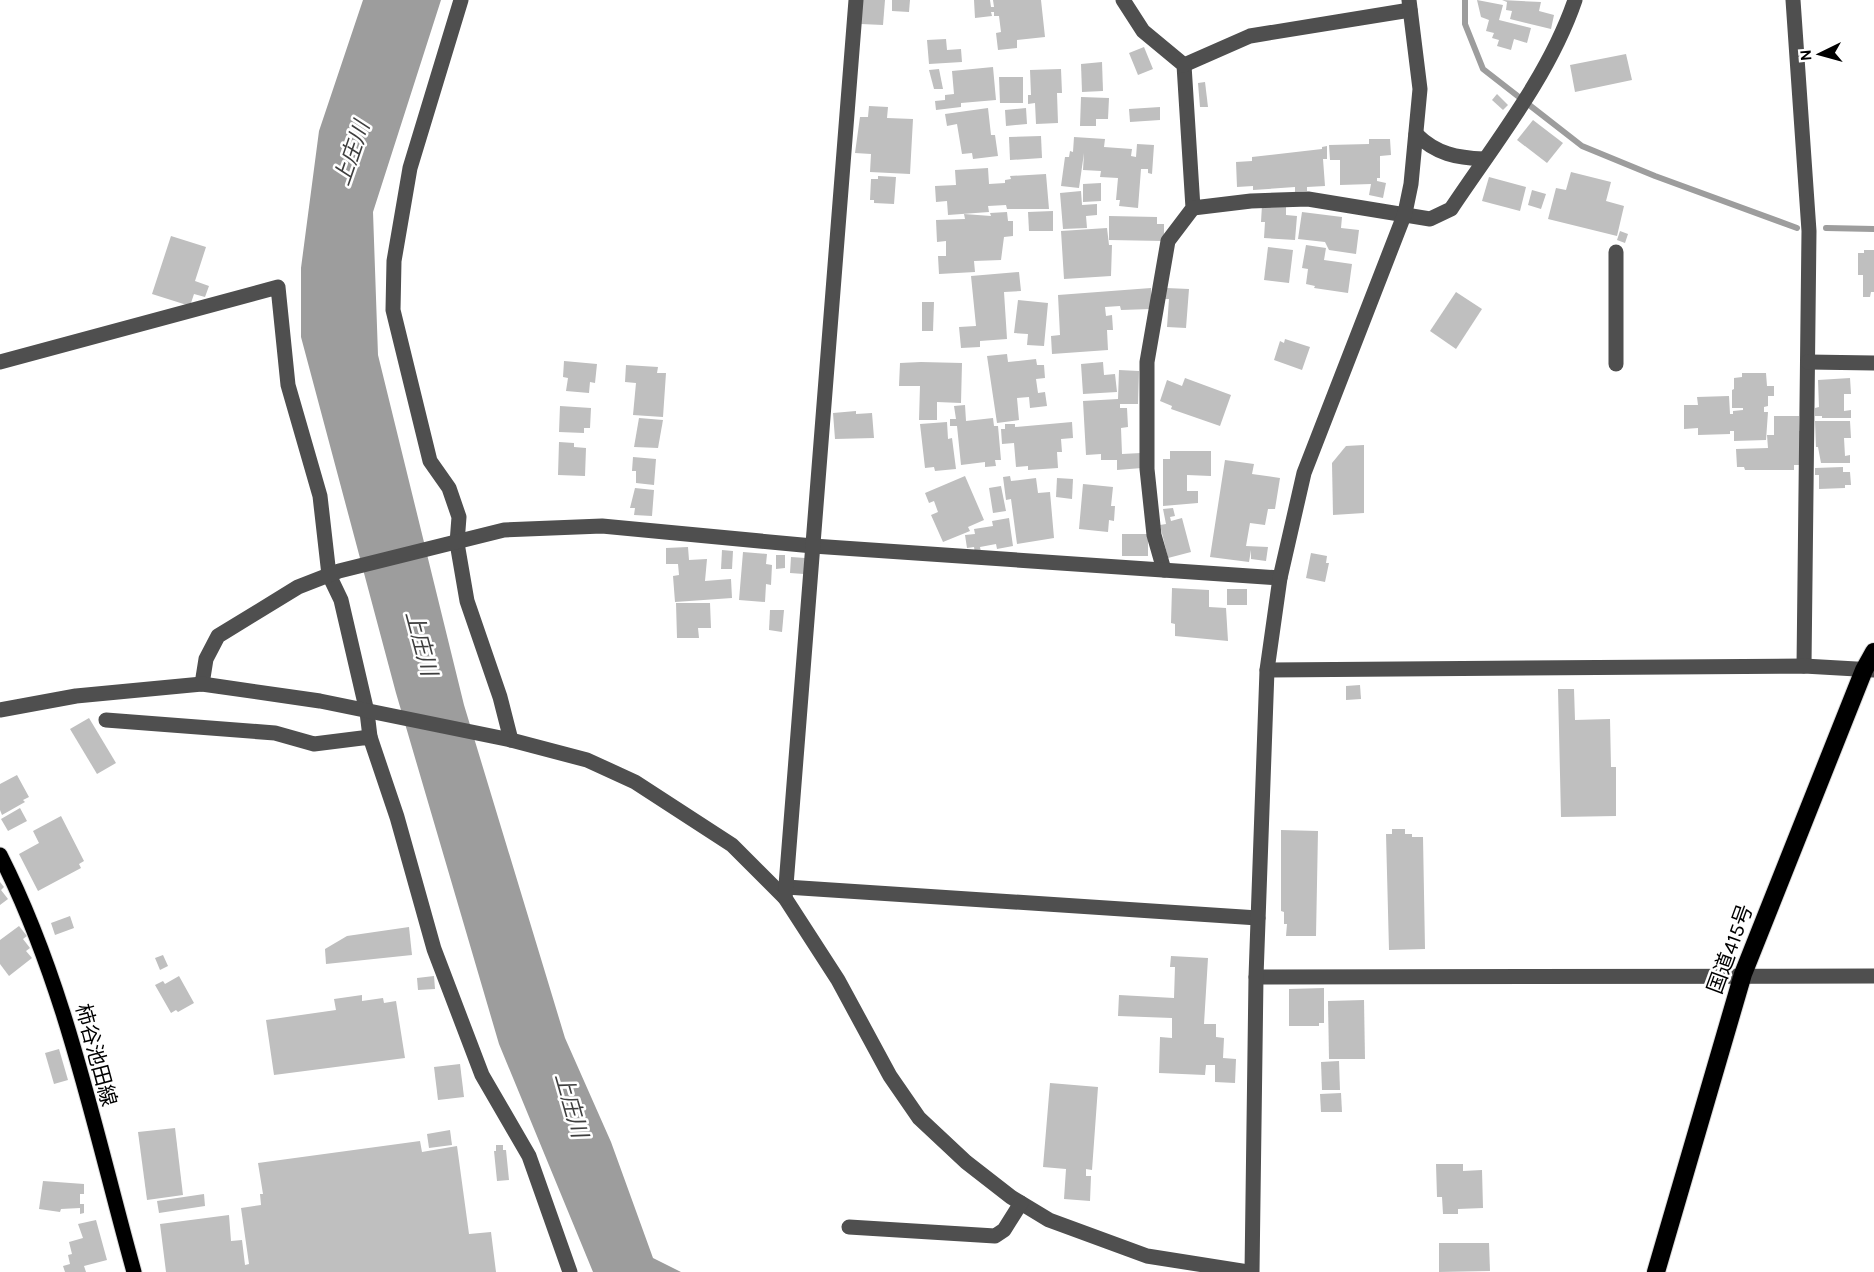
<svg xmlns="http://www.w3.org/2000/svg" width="1874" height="1272" font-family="Karla,'Noto Sans JP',sans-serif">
  <rect width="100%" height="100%" fill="#fff"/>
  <polygon fill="#9d9d9d" points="363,0 441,0 373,212 378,355 464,705 565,1038 611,1142 653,1258 681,1272 593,1272 499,1044 396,693 301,337 301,268 319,131"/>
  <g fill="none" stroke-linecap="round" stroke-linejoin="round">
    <g stroke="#9d9d9d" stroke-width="6">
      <polyline points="1465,0 1465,24 1483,69 1582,146 1655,176 1797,228"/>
      <polyline points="1826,228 1874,229"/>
    </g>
  </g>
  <g fill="#bfbfbf">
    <polygon points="862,0 885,0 883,25 861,24"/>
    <polygon points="892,0 910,0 909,12 892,11"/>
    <polygon points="974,0 990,0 991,7 994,7 993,0 1041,0 1045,37 1017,40 1017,48 998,50 996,33 1001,32 999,16 994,16 994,12 991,12 992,16 975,18"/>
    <polygon points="1477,0 1503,5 1499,20 1531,28 1527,43 1514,39 1511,50 1497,46 1499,40 1492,38 1494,33 1486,31 1489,20 1481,17"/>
    <polygon points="1502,0 1541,2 1539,11 1554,15 1551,29 1510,19 1512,11 1506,10 1507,2"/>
    <polygon points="946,39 947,50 961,49 962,62 929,64 927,40"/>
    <polygon points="1144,47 1153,69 1138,75 1129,53"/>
    <polygon points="1626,54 1632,80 1575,92 1570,65"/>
    <polygon points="1102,62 1103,91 1082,92 1081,64"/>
    <polygon points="993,67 996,100 961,103 961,107 936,110 935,101 945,100 945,95 954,94 952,71"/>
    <polygon points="939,69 943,89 934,89 929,70"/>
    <polygon points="1061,69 1062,93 1057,93 1058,123 1036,124 1035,103 1028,104 1028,95 1031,95 1030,70"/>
    <polygon points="999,77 1023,77 1023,103 1000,103"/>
    <polygon points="1205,82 1208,107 1200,107 1198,83"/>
    <polygon points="1497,94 1508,105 1503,110 1492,100"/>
    <polygon points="1081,97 1109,98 1108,119 1096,119 1096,126 1080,126"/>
    <polygon points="869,106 888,107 887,118 913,119 910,174 870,172 871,154 855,153 860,117 868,117"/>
    <polygon points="1160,107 1160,120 1130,122 1129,109"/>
    <polygon points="988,108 991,135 995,135 998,156 973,159 972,153 962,154 957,124 947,126 945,114"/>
    <polygon points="1026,108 1027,124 1006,126 1005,110"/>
    <polygon points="1533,120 1563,143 1547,163 1517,140"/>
    <polygon points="1041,136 1042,158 1010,160 1009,137"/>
    <polygon points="1074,137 1105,139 1104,147 1132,149 1131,156 1136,157 1137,144 1154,145 1152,174 1148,173 1148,169 1141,169 1138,208 1119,206 1120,200 1116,200 1118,178 1100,177 1101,171 1083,170 1084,153 1079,188 1061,186 1065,157 1069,157 1070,151 1073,152"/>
    <polygon points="1369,139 1390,139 1391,155 1380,156 1380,178 1377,178 1377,181 1386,183 1383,198 1369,195 1371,184 1340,185 1340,160 1330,160 1329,145 1369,144"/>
    <polygon points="1327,146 1327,159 1323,159 1325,186 1307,187 1307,191 1295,192 1295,187 1253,190 1253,186 1237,187 1236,162 1252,161 1252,157 1322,149 1322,147"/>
    <polygon points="988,168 989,184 1005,183 1005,180 1011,179 1010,176 1046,174 1049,209 1007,209 1006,205 988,206 989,212 948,215 947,201 936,202 935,186 956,185 955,170"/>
    <polygon points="1571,172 1611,182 1606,201 1624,206 1617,236 1548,219 1556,188 1566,190"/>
    <polygon points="878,176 896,177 894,204 874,203 874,200 870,200 871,179 878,179"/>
    <polygon points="1489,177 1526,187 1520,211 1482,201"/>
    <polygon points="1101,183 1101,201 1083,202 1083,184"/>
    <polygon points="1532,190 1546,194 1541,209 1528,205"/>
    <polygon points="1081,191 1082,205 1097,204 1097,215 1086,216 1087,228 1063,229 1060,193"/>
    <polygon points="1262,205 1286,207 1286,215 1297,216 1295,240 1264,238 1265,222 1261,222"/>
    <polygon points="1053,211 1053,231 1029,231 1028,212"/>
    <polygon points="1007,212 1008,221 1013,221 1013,236 1004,237 1001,260 974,261 975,272 939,274 938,256 946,256 946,241 937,242 936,220 965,219 964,214 991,216 990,213"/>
    <polygon points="1302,212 1342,217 1341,228 1359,230 1356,254 1329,250 1325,242 1298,239"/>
    <polygon points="1109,216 1157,217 1157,224 1164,224 1164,241 1109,240"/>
    <polygon points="1107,228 1109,245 1112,245 1111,276 1064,279 1061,231"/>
    <polygon points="1620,231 1628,234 1625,243 1617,240"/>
    <polygon points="171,236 206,247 195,281 209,286 205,297 194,294 190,306 152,294"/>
    <polygon points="1306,245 1326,248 1324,260 1352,264 1348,293 1314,288 1315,286 1306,284 1308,269 1302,268"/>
    <polygon points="1268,247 1293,250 1289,283 1264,280"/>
    <polygon points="1864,250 1874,250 1874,292 1871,292 1870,297 1863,297 1863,275 1858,275 1858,253 1864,253"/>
    <polygon points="1019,272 1021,291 1004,292 1007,339 980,341 980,347 961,348 959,327 976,326 971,276"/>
    <polygon points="1151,288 1151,309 1121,310 1120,306 1105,307 1106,316 1112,315 1113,330 1107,330 1108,350 1052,354 1051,336 1060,335 1058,295"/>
    <polygon points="1166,288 1189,289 1186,328 1167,327 1169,299 1165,299"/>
    <polygon points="1456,292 1482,309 1456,349 1430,331"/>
    <polygon points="1018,300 1048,303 1044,346 1027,345 1028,334 1014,333"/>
    <polygon points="922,302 934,302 933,331 922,331"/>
    <polygon points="1285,339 1310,347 1302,370 1274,360 1280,341 1284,343"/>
    <polygon points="1007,354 1008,362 1036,359 1037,365 1044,365 1045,378 1036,379 1038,393 1045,392 1047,406 1030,408 1029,397 1017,398 1019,420 997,423 987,356"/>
    <polygon points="564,361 597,364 595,383 590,382 589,393 566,391 568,378 563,377"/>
    <polygon points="921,362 962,363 961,403 937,402 937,420 919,420 920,386 899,386 900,363"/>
    <polygon points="1103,362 1104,375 1115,374 1117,392 1083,394 1081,364"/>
    <polygon points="626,365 658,367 657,373 666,373 663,417 633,415 636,383 625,382"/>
    <polygon points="1119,370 1139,371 1138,404 1120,404 1120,408 1127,408 1128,427 1121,428 1122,454 1141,453 1142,468 1117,470 1117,460 1101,460 1101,454 1086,455 1083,401 1118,399"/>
    <polygon points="1742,373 1766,373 1767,386 1774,386 1774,396 1768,396 1768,406 1764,407 1764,412 1768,412 1766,440 1734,441 1734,431 1730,431 1730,434 1698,435 1698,428 1684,429 1684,405 1698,405 1697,397 1729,396 1730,414 1733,414 1733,411 1743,410 1743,408 1732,408 1732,390 1734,389 1734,378 1742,377"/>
    <polygon points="1185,378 1231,395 1220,426 1171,409 1172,406 1160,401 1167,380 1182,386"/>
    <polygon points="1850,378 1851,394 1844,394 1844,411 1851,410 1851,418 1822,418 1822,416 1815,416 1815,408 1819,407 1818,380"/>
    <polygon points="965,405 966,421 993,418 994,426 998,426 1001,460 995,460 996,466 985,467 985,462 961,465 957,426 950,426 950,419 956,419 954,406"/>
    <polygon points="560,406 591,408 590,428 584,428 584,433 559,432"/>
    <polygon points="856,411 856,414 872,413 874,438 835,439 833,413"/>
    <polygon points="1774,416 1799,416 1799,431 1802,431 1802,465 1794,465 1794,470 1745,470 1744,467 1737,467 1736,449 1768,448 1767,435 1774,435"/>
    <polygon points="639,418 663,420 658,448 634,447"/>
    <polygon points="1815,421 1850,421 1851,438 1844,438 1845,456 1850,455 1850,463 1821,463 1818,447 1816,447"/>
    <polygon points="947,422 948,439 952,438 956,469 935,471 934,467 925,468 920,424"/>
    <polygon points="1072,422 1073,438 1061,439 1062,452 1057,452 1058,468 1028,470 1028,466 1016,467 1014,443 1002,444 1001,429 1005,429 1005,424 1015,424 1015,427"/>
    <polygon points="559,442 574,443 574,447 586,448 585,476 558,475"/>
    <polygon points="1364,445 1364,513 1333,515 1332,463 1346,446"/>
    <polygon points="1170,451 1211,451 1211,476 1187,475 1187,491 1198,491 1198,503 1163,506 1163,459 1170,459"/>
    <polygon points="633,457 656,459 654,485 636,483 636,471 632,471"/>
    <polygon points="1225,460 1254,464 1252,474 1280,478 1275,509 1268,509 1265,525 1250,523 1246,546 1268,547 1266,561 1251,559 1251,550 1249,562 1210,557"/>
    <polygon points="1843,467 1843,472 1850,472 1851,485 1845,485 1845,488 1819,489 1819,475 1815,475 1815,468"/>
    <polygon points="965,476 984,520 968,527 970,531 943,542 931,515 938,512 934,501 929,503 925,493"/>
    <polygon points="1010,476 1011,481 1036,478 1038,493 1050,492 1054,538 1017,544 1011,499 1006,500 1003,477"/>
    <polygon points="1057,478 1073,479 1072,499 1056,497"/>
    <polygon points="1083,484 1113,487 1111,506 1115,506 1114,521 1109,520 1108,532 1079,529"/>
    <polygon points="1001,486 1006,511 993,513 989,488"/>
    <polygon points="635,488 654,490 652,516 634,515 635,508 630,508"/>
    <polygon points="1173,508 1175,516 1170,517 1171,521 1182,518 1191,552 1168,558 1160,525 1166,524 1163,509"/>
    <polygon points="1009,518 1013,546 997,549 996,544 980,547 981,552 975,553 974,547 967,548 965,535 975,534 974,529 993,526 992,521"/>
    <rect x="1122" y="534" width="26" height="22"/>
    <polygon points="688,547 689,560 707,559 705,581 731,579 732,598 675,602 673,576 679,575 678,564 666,564 666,548"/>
    <polygon points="722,550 733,551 732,569 721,569"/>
    <polygon points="743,552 767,554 766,564 772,565 771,585 766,584 765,602 739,600"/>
    <polygon points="1311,553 1327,556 1326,563 1329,563 1325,582 1306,578"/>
    <polygon points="776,555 785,555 785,568 776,569"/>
    <polygon points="791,557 805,558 804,574 790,573"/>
    <polygon points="1172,588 1209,590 1209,607 1226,608 1228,641 1175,636 1175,624 1171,623"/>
    <rect x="1227" y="589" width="20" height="16"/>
    <polygon points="676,603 710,603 711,628 698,628 699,638 677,638"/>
    <polygon points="770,610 784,610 782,632 769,630"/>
    <polygon points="1360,685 1361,699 1346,700 1346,686"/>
    <polygon points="1558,689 1574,689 1575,720 1610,719 1611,767 1616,767 1616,816 1561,817"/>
    <polygon points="89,718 116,763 97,774 70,729"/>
    <polygon points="17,775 29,797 23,800 25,802 2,815 0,810 0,784"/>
    <polygon points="20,808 27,821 8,831 1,819"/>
    <polygon points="61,816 84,861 79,864 81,868 38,891 19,854 39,843 33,831"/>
    <polygon points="1392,829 1405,829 1405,834 1412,834 1412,837 1423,837 1425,949 1389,950 1386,834 1392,834"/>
    <polygon points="1281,830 1318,831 1316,936 1286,936 1287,924 1284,924 1284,912 1281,911"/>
    <polygon points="0,882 4,887 1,890 8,899 0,905"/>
    <polygon points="70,916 74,928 55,935 51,923"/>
    <polygon points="19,926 27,936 23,939 30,948 26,951 32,958 9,976 0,964 0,940"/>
    <polygon points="409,927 412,955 326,964 325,949 347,936"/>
    <polygon points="163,955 168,966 160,970 155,958"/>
    <polygon points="1171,956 1208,958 1204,1024 1216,1024 1216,1037 1224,1038 1223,1058 1236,1059 1235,1083 1215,1082 1215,1065 1206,1065 1205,1075 1159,1073 1160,1037 1172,1038 1172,1018 1118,1016 1119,995 1174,998 1175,967 1170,967"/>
    <polygon points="179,976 194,1003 178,1012 176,1010 171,1013 155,985 163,981 165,984"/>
    <polygon points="434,976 435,989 418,990 417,978"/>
    <polygon points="1324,988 1324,1023 1319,1023 1319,1026 1289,1026 1289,989"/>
    <polygon points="362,995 362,1001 383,998 384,1003 396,1001 405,1058 274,1075 266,1020 336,1010 334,999"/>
    <polygon points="1364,1000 1365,1059 1329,1059 1328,1001"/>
    <polygon points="59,1049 68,1080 54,1084 45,1053"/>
    <polygon points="1339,1061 1340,1090 1322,1090 1321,1062"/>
    <polygon points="460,1064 464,1097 438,1100 434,1067"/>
    <polygon points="1050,1083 1098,1087 1092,1170 1086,1169 1086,1176 1091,1176 1090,1201 1064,1199 1066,1169 1043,1167"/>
    <polygon points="1341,1093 1342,1112 1321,1112 1320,1094"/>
    <polygon points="175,1128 183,1195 147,1200 138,1132"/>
    <polygon points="450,1130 452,1145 429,1148 427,1134"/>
    <polygon points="420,1141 422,1152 457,1146 469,1234 491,1232 496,1272 166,1272 160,1224 229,1215 231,1241 242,1240 245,1265 249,1264 241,1208 261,1205 260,1194 263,1194 258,1163"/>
    <polygon points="496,1145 503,1145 503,1150 506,1150 509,1180 497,1181 494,1151 496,1151"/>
    <polygon points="1436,1164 1463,1164 1463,1171 1482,1170 1483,1208 1458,1209 1458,1214 1443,1214 1442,1197 1437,1197"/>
    <polygon points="43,1181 84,1184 84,1194 80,1194 80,1204 84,1204 84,1213 80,1214 80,1208 61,1209 60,1212 39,1209"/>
    <polygon points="204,1194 205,1206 159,1213 157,1201"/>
    <polygon points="96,1220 107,1260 84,1266 86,1272 65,1272 63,1266 70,1264 68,1255 72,1254 69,1242 83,1238 78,1224"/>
    <polygon points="1439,1243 1489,1243 1490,1271 1439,1272"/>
  </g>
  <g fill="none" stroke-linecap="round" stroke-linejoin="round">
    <defs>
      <path id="major" d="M0,855C66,985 95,1132 134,1272"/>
      <polyline id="highway" points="1656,1272 1743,974 1864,670 1874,652"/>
    </defs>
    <use href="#major" stroke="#dbdbdb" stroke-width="17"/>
    <use href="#highway" stroke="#dbdbdb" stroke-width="20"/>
    <g stroke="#4f4f4f" stroke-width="15">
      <polyline points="461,0 410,168 394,261 393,310 430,461 449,488 459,517 457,543 467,601 500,697 511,740"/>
      <polyline points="1123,0 1143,31 1184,65 1193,208 1168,241 1147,362 1147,469 1154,535 1164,570"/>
      <polyline points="1793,0 1809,231 1804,666"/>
      <polyline points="1184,65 1250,36 1410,10"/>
      <path d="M1416,134C1436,154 1457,158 1484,159"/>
      <path d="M1193,208L1251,201L1308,199L1430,219L1451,209C1495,143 1549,76 1575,0"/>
      <polyline points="0,362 278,287 288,385 320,496 329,575 341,600 367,712 370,737"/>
      <polyline points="1808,362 1874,363"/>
      <polyline points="1616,364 1616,252"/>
      <polyline points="1267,670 1804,666 1874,670"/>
      <polyline points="202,684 206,659 218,636 298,587 339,571 504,530 602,526 813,546 1280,578"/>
      <polyline points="0,710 76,696 202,684 320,701 511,740 587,760 635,782 732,845 785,898 838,980 890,1076 919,1118 966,1162 1011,1197 1049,1220 1147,1256 1248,1272"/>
      <polyline points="106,720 275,733 314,744 370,737 397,817 434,949 482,1075 529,1156 570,1272"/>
      <polyline points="786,887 1258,918"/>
      <polyline points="785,898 856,0"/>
      <polyline points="1256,977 1874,976"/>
      <polyline points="849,1227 995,1236 1004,1230 1021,1203"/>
      <polyline points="1252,1272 1256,977 1267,670 1280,578 1304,473 1405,213 1411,184 1420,89 1409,0"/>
    </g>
    <use href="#major" stroke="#000" stroke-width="15"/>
    <use href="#highway" stroke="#000" stroke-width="18"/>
  </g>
  <g text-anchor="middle" stroke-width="5" stroke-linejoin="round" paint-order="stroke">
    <g font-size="21" fill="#000" stroke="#fff">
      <text transform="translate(1730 949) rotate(-70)" y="7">国道415号</text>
      <text transform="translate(96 1055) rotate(75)" y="7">柿谷池田線</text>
    </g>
    <g font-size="22" font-style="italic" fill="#3e3e3e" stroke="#fff">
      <text transform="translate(351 153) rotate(-71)" y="8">上庄川</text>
      <text transform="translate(422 643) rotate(75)" y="8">上庄川</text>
      <text transform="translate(572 1105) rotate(74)" y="8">上庄川</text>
    </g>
  </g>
  <g transform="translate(1820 54) rotate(265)" stroke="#ffffff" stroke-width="4.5" paint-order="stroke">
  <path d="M0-4.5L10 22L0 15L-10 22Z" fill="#000000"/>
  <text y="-9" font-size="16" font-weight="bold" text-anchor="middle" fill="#000000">N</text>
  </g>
</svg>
